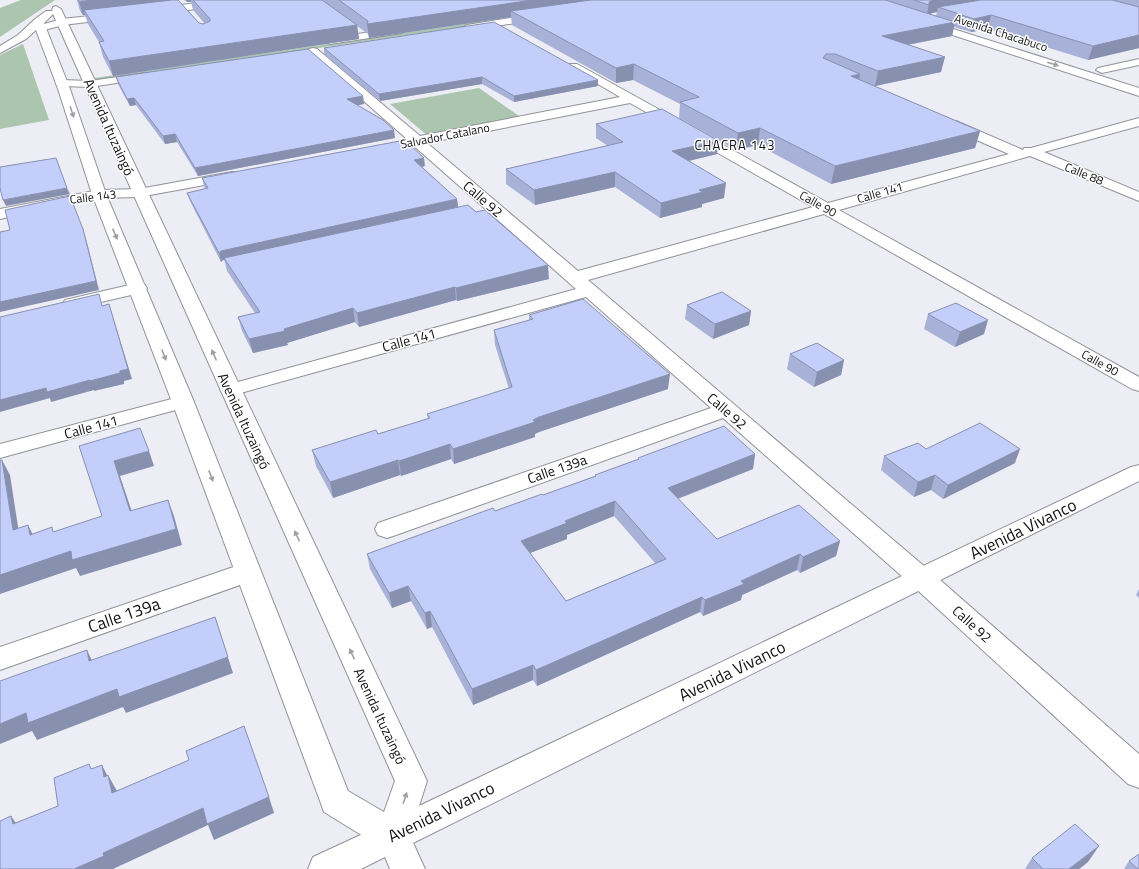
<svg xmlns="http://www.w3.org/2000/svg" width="1139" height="869" font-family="'Titillium Web',sans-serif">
  <rect width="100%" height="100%" fill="#edeef5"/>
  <g fill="#abc5af">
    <polygon points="21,0 55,0 0,37 0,8"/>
    <polygon points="628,0 645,0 95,81 94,78"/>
    <polygon points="23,44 49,120 0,129 0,55"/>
    <polygon points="479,88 522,118 428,136 390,104"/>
  </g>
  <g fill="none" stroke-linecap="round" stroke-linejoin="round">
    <defs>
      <g id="minor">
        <polygon points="223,0 251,0 246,3 155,14 150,11 155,8"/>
        <polygon points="117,13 122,16 120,18 63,25 41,31 36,28 37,26 62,19"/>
        <polygon points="542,13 547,16 545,18 467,31 462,28 467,25"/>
        <polygon points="398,28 403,31 402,33 330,44 325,41 330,38"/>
        <path d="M313,48L317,49L420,136L620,97L567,66L569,64H577L828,203L1009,154L946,127L945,124L946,121H956L1023,150L1024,148H1031L1139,118V126L1044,152L1139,192V201L1030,156L839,210L1139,377V391L1132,389L824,214L588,280L931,572L1139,754V788L1128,784L913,586L723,418L396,535L387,538L378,535L375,529L378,523L711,408L586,297L237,394L230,396L223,394L220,390L223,386L576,289L414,146L407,147L402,146L400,143L402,140L407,139L309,53L308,51L309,49ZM630,103L813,207L578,271L427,143Z"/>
        <polygon points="1139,59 1139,65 1102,73 1096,70 1098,68"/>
        <polygon points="146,73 150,74 152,76 150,78 90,87 62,86 58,85 56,83 58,81 62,80 90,81"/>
        <polygon points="232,172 237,173 239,176 237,179 139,197 99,198 0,219 0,209 99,190 139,189"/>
        <polygon points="138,283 144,284 147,288 144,292 71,309 65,308 62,304 65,300"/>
        <polygon points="183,396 190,398 194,402 190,406 0,458 0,444"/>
        <polygon points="248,562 257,565 261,572 257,579 0,670 0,647"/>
        <polygon points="393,820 405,825 425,869 390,869 385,857 361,869 308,869 313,857"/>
      </g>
      <g id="major">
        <path d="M56,6L61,9L427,781L419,806L1131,467L1139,465V481L405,847L393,852L381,847L324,812L320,801L172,402L92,194L58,89L36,30L26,39L0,53V46L18,35L35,19L46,11H52L53,7ZM53,14L395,781L384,812L348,791L194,402L106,194L70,89L44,23Z"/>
        <polygon points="925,20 1139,88 1139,96 922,25 920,23 922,21"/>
      </g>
    </defs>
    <use href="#minor" stroke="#919298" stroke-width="2"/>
    <use href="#major" stroke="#919298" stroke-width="2"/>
    <use href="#minor" fill="#fff" fill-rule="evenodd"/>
    <use href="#major" fill="#fff" fill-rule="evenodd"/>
  </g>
  <g fill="#a8b1d8" fill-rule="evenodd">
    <path d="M77,0H178L199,23L203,24H205L193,10L191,2H187L184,0H1139V48L1088,60L988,29L971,32L954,27L952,36L908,45L941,72L875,86L859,80L980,131L975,148L831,184L758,145L736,150L679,118L680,104L633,80L616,83L512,25L511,17L369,38L368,34L357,26L359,39L113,76L103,57L99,42L88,24L85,15H83L80,11ZM937,12L936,16L929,14L932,13Z"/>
    <polygon points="324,48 598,80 598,86 514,102 482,84 380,101 324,54"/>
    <polygon points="116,77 363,96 364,104 357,105 395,138 198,176 177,142 165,144 136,105 130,106 118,84"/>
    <polygon points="596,124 717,154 689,161 724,198 702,204 702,207 660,218 615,187 535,205 506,184 506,169 608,146 596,138"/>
    <polygon points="421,166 457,199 458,207 549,279 457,301 456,300 359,327 355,322 287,343 288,345 253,353 242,331 238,317 255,313 227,271 224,259 221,262 190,201 187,193 205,189 204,186 202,178 425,166"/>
    <polygon points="687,305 751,311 749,325 713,339 685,319"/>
    <polygon points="928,314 984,334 955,347 924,329"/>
    <polygon points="529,315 668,389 539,432 535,434 535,437 454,464 451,459 401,476 400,475 333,498 316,466 312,450 378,434 428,419 427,414 509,389 495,345 494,330 529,320"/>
    <polygon points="790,354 844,360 841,375 814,387 787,369"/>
    <polygon points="926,449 1015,463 943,499 931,490 914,497 881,470 884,456"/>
    <path d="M755,454L753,469L678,499L717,539L840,541L836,556L800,573L797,570L742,595L741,600L703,616L700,612L537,686L533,680L473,705L432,627L427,629L411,601L392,608L370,569L367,554L543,495L595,476V475L638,459V458ZM614,516L655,563L566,601L530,553L567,539V535Z"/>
    <polygon points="1139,589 1139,598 1136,595"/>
    <polygon points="1032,858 1088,862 1079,869 1025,869"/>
    <polygon points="1129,861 1139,869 1124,869"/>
  </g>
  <g fill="#8890b0">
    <polygon points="93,0 173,0 84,10 85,15 83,15 79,2"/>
    <polygon points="186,0 191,0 191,2 187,2"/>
    <polygon points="533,0 622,0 511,11 511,17 369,38 367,24"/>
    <polygon points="933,0 1002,0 938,7 937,12 932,13 927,16 929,2"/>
    <polygon points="991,15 988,29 971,32 974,19"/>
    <polygon points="955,22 952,36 880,50 882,36"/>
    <polygon points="357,25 359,39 113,76 109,61"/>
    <polygon points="1139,35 1139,48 1088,60 1093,46"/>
    <polygon points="945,57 941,72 875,86 878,71"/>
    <polygon points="634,64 633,80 616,83 616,68"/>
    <polygon points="860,74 857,90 851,76"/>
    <polygon points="482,77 482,84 380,101 379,94"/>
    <polygon points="598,80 598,86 514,102 514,96"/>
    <polygon points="363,96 364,104 348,107 347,99"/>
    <polygon points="134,98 136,105 130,106 127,99"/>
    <polygon points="760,128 758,145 736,150 738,133"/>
    <polygon points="394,130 395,138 198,176 195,168"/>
    <polygon points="980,131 975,148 831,184 835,166"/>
    <polygon points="175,134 177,142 165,144 163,136"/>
    <polygon points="719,141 717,154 671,165 672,151"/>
    <polygon points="424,158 425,166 414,168 414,160"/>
    <polygon points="615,172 615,187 535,205 534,190"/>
    <polygon points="726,183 724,198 702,204 702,207 660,218 661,203 699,190"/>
    <polygon points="67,188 70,194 6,206 3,200"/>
    <polygon points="457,199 458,207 223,260 221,262 219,253 221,251"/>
    <polygon points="83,229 86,239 99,290 0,312 0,302"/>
    <polygon points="548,265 549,279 457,301 456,288"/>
    <polygon points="455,287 456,300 359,327 357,313"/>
    <polygon points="109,304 132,379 124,381 124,384 94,391 94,390 51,402 50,398 0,412 0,400"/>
    <polygon points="353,308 355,322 287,343 288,345 253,353 249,339"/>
    <polygon points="751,311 749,325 713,339 715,324"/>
    <polygon points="988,320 984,334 955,347 960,332"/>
    <polygon points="844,360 841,375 814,387 817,372"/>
    <polygon points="670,374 668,389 539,432 535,434 535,437 454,464 453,449 533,420 539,417"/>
    <polygon points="450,444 451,459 401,476 399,461"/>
    <polygon points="1020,449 1015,463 943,499 948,485"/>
    <polygon points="149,451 154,466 120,476 137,527 130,511 114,461"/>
    <polygon points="755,454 753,469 666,503 668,488"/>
    <polygon points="2,460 10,475 21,546 13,530"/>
    <polygon points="398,460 400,475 333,498 330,482"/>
    <polygon points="935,475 931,490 914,497 918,482"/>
    <polygon points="168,500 174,516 182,545 80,576 76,568 0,594 0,575"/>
    <polygon points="615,501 614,516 567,535 567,539 522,556 521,541 565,521"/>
    <polygon points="28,525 36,541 30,535"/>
    <polygon points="840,541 836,556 800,573 803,557"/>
    <polygon points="800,554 797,570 742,595 741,600 703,616 705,600 741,581"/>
    <polygon points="408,586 411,601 392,608 389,593"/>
    <polygon points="702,597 700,612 537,686 536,670"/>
    <polygon points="430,611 432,627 427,629 425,613"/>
    <polygon points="215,617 233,673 126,713 123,707 37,740 32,731 0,744 0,724"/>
    <polygon points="87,650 95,667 89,661"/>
    <polygon points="533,665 533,680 473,705 472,689"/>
    <polygon points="102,765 109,779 108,775 117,791 112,793 104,777"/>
    <polygon points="269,797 274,813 214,840 208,825 113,869 74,869 103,853 203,808"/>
    <polygon points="11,816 22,832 13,824"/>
    <polygon points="1099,846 1088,862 1079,869 1069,869"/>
  </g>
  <g fill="#c3cefb" stroke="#8890b0" fill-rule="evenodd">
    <polygon points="78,0 93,0 79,2"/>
    <polygon points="172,0 178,0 199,23 203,24 210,21 210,19 193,0 322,0 357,25 109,61 99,42 104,41 84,10"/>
    <polygon points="339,0 533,0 367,24 368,21"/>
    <polygon points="591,0 885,0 955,22 882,36 945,57 878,71 835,54 826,54 823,58 860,74 851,76 980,131 835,166 760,128 738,133 680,102 699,97 634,64 616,68 511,11"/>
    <polygon points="914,0 933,0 929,2 929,5"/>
    <polygon points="981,0 1112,0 1139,7 1139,35 1093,46 991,15 974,19 938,7"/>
    <polygon points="494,22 598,80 514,96 482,77 379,94 324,48"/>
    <polygon points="308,49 363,96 347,99 383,120 394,130 195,168 175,134 163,136 134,98 127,99 116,77"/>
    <polygon points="662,109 719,141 672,151 726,183 699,190 703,192 661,203 615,172 534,190 506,169 623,142 596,124"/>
    <polygon points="405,140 424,158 414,160 457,199 221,251 219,253 187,193 208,188 202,178"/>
    <polygon points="56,158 67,188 3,200 0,188 0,167"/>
    <polygon points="70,196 83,229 96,281 0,302 0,232 10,230 5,210"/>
    <polygon points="468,205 476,212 485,210 548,265 456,288 455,287 357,313 353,308 284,329 285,331 249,339 238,317 260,312 224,258"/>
    <polygon points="722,292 751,311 715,324 687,305"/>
    <polygon points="99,294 102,306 109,304 128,369 120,371 120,373 90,381 90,380 47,392 46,388 0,400 0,317"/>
    <polygon points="583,299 670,374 539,417 533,420 535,422 453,449 450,444 399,461 398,460 330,482 312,450 376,430 378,434 430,418 427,414 512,387 494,330 533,319 529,315"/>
    <polygon points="956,303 988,320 960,332 928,314"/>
    <polygon points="817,343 844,360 817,372 790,354"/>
    <polygon points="980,423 1020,449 948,485 935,475 918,482 884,456 918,443 926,449"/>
    <path d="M724,426L755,454L668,488L717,539L799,505L840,541L803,557L800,554L741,581L744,584L705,600L702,597L536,670L533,665L472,689L430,611L425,613L408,586L389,593L367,554L493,508L495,511L542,494L543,495L596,476L595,475L639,459L638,458ZM615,501L666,559L566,601L521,541L567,523L565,521Z"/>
    <polygon points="140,428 149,451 114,461 130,511 168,500 176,529 72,560 71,551 0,575 0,460 2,460 13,530 28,525 30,535 52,527 53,532 102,516 79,446"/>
    <polygon points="215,617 228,657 119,697 117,689 28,723 26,713 0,724 0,681 87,650 89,661"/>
    <polygon points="244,726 269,797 207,824 203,808 103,853 104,856 74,869 0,869 0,821 11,816 13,824 58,806 54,778 89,764 91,769 102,765 104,777 108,775 112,793 189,760 186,751"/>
    <polygon points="1075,824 1099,846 1069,869 1043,869 1032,858"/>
    <polygon points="1139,854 1139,869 1138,869 1129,861"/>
  </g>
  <defs><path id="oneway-solid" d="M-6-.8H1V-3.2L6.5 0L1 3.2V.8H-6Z"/></defs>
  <g fill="#9fa0a1">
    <use href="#oneway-solid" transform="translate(1053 64) rotate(18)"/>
    <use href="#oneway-solid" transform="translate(72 112) rotate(72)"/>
    <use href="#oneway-solid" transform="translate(115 234) rotate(67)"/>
    <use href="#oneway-solid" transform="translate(164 355) rotate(68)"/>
    <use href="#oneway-solid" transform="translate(214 355) rotate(-114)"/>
    <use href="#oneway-solid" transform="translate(211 476) rotate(69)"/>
    <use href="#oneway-solid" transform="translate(297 536) rotate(-115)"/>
    <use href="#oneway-solid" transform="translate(352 654) rotate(-115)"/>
    <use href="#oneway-solid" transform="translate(405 798) rotate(-72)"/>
  </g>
  <g text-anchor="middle" stroke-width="3" stroke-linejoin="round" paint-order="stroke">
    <g font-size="12" fill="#101113" stroke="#fff">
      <text transform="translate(1001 33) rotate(18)" y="4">Avenida Chacabuco</text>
      <text transform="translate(445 136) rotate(-11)" y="4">Salvador Catalano</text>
      <text transform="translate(1084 174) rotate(22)" y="4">Calle 88</text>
      <text transform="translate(880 193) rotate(-16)" y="4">Calle 141</text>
      <text transform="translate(93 197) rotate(-7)" y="4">Calle 143</text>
      <text transform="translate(818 204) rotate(29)" y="4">Calle 90</text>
      <text transform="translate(1100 363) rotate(29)" y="4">Calle 90</text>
    </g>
    <g font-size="13" letter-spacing="1" fill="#101113" stroke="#fff">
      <text x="735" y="150">CHACRA 143</text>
    </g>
    <g font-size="14" fill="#101113" stroke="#fff">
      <text transform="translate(109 127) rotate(66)" y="5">Avenida Ituzaingó</text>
      <text transform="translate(483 199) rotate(41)" y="5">Calle 92</text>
      <text transform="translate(409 340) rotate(-15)" y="5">Calle 141</text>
      <text transform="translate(727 411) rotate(41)" y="5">Calle 92</text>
      <text transform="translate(244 421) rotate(65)" y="5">Avenida Ituzaingó</text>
      <text transform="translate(91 427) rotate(-15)" y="5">Calle 141</text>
      <text transform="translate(557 469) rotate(-19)" y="5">Calle 139a</text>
      <text transform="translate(972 624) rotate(42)" y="5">Calle 92</text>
      <text transform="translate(380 716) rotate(65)" y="5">Avenida Ituzaingó</text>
    </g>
    <g font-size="17" fill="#101113" stroke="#fff">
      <text transform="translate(1023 529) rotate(-26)" y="6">Avenida Vivanco</text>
      <text transform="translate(124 615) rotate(-19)" y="6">Calle 139a</text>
      <text transform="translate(732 671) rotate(-26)" y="6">Avenida Vivanco</text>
      <text transform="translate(441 812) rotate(-26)" y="6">Avenida Vivanco</text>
    </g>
  </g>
</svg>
